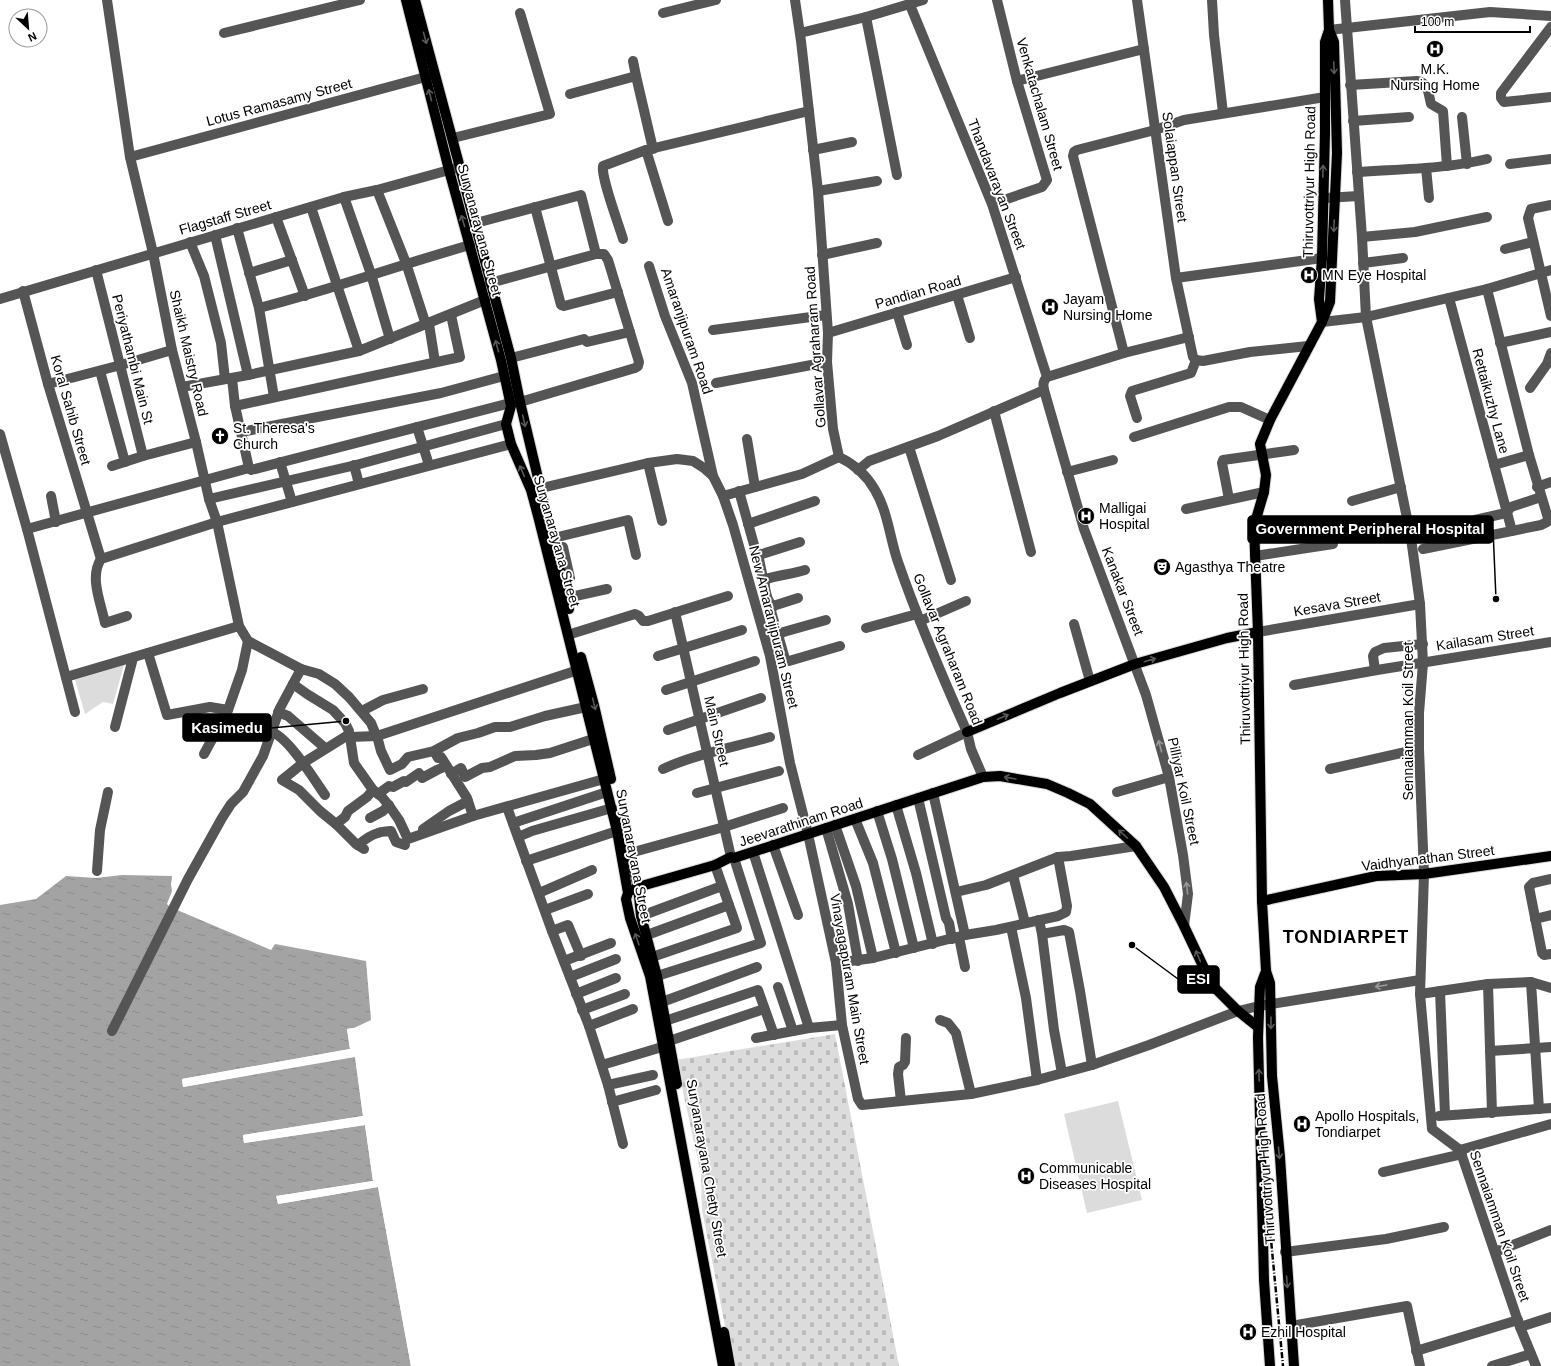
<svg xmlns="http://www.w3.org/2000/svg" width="1551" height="1366" font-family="Helvetica,sans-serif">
  <defs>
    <pattern id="cemetery-stones" width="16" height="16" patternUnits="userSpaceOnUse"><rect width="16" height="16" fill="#dcdcdc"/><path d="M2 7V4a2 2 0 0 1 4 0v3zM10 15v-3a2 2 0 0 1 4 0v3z" fill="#bbb"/></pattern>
    <pattern id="water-ripples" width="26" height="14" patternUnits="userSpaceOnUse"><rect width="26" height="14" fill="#a3a3a3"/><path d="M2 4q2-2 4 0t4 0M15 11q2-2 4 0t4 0" fill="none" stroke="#8b8b8b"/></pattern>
  </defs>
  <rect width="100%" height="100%" fill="#fff"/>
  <polygon fill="url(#cemetery-stones)" points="835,1034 899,1366 733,1366 702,1210 701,1174 676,1060"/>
  <g fill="#dcdcdc">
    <polygon points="124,665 113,704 103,702 85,714 75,680"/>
    <polygon points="1118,1101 1142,1200 1087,1213 1064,1114"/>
  </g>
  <polygon fill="url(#water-ripples)" points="122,875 172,876 171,885 172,891 167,904 170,907 271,950 275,944 366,961 371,1020 354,1028 347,1029 350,1049 182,1079 183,1087 355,1056 363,1116 243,1135 244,1143 365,1125 373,1181 277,1196 278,1204 378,1187 411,1366 0,1366 0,905 36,899 66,876 96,878"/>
  <polygon fill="#fff" points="354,1028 354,1030 349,1031 352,1049 351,1051 184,1080 185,1085 356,1055 365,1118 245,1136 245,1141 366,1123 374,1183 279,1197 279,1202 380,1186 413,1366 411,1366 378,1187 278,1204 276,1196 373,1181 365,1125 244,1143 243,1135 363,1116 355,1057 183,1087 182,1079 350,1049 347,1029"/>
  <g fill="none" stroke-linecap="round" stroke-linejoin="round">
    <defs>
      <g id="major">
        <polyline points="406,0 449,170 501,360 511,406 506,424 511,444 531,490 538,516 617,831 628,893 626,899 630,918 650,976 723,1366"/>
        <polyline points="415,0 511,358 520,402 569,609"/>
        <polyline points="1322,322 1319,299 1322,258 1325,133 1325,42 1329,30 1328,0"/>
        <polyline points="581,657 594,705 611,779"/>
        <polyline points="967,732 1060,693 1135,664 1227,638 1258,632"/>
        <polyline points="622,822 638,887 641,916 657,976 677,1084"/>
        <polyline points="633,890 638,887 715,865 731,857 734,858 983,777 1000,776 1047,784 1068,793 1090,804 1136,846 1164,887 1184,926 1212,985 1238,1011 1258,1027"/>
        <polyline points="1262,901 1376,876 1424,874 1551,856"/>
        <polyline points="1266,971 1260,987 1258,1038 1264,1280 1270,1366"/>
        <polyline points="724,1332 730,1366"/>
        <polyline points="1294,1366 1280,1157 1272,1076 1270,983 1266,971 1262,901 1258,632 1254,526 1264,492 1266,475 1260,444 1270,420 1322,322 1330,302 1337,153 1334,42 1329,30"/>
      </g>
    </defs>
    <use href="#major" stroke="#dbdbdb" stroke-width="12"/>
    <g stroke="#555" stroke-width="10">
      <polyline points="107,0 130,157 153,253 172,350 196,442 209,499 217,522 239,626 248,641 301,669 280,708 263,756 243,792 231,804 222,818 188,879 112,1031"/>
      <path d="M795,0L801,41L818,191L828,333L827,362L833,429L839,457C854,464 867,476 875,490C888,512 890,539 898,562C918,620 942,676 967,732L971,749L983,777"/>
      <polyline points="1137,0 1176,278 1193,357 1196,360 1203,361 1250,352 1308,346"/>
      <polyline points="1212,0 1214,35 1223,113"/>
      <polyline points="1345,0 1362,237 1366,317 1411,538 1420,604 1423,663 1419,713 1419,749 1424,874 1420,994 1432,1129 1460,1150 1520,1327 1536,1366"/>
      <polyline points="910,5 992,204 1047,377"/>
      <polyline points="663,13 716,0"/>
      <polyline points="866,17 897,175"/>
      <polyline points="1551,27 1501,93 1501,98 1504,102 1551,97"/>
      <polyline points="1329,30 1490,12 1551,16"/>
      <polyline points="224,33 360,0"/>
      <polyline points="800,33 866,17 923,0"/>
      <polyline points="633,61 636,76"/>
      <polyline points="1017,81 1144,49"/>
      <path d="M1350,85L1417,81C1429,83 1428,93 1431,104L1443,111L1447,166"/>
      <polyline points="570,94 636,76 653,149"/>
      <polyline points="1462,117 1467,164"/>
      <polyline points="1353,121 1409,117"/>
      <polyline points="453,138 550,114 520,13"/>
      <polyline points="813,150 852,142"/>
      <polyline points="130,157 433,75"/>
      <polyline points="1510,164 1551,159"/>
      <polyline points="1426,168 1429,198"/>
      <path d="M1357,172C1401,169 1445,169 1487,159"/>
      <polyline points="377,190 406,263 426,325"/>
      <polyline points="818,191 877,181"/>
      <polyline points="344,197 371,274 390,339"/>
      <polyline points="1326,198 1358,196"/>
      <polyline points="992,204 1042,187 1047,180 1017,81 997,0"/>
      <polyline points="1551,205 1531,209 1528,218 1551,316"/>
      <polyline points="311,207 359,351"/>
      <polyline points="535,207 561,305 564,306 618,292"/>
      <polyline points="276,217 305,296"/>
      <polyline points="668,221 646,150 809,111"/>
      <polyline points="476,223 581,195 596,254"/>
      <polyline points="237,228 259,308 274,397"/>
      <polyline points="215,235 248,375"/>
      <polyline points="1362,237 1415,232 1487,217"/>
      <path d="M623,239C619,225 601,178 603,166L646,150"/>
      <polyline points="190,242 204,276 221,343 225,379"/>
      <polyline points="1505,249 1533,242"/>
      <polyline points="822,255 877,243"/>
      <polyline points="1363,263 1403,258"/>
      <polyline points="649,266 665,316 692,383 713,476 723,496 733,525 770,656 790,763 808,834 836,963 842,1025 858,1099 862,1105 971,1094 1037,1080 1092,1065 1149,1045 1238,1011 1259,1006 1420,980"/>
      <polyline points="96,270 143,456"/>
      <polyline points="249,273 292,260"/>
      <polyline points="1176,278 1322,258"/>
      <polyline points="490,283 596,254 604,254 608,260 639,362 638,366 635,368 520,402"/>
      <polyline points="23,291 48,384 101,559"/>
      <polyline points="957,295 970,338"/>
      <polyline points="1449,298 1512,531"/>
      <polyline points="0,299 344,197 377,190 460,167"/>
      <path d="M259,308C330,290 399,265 470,245"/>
      <polyline points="897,312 907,345"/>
      <polyline points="1322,322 1366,317 1487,289 1551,270"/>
      <polyline points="429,324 435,362"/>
      <polyline points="713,330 826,315"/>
      <polyline points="828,333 1016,277"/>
      <polyline points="1500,343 1551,332"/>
      <polyline points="1124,353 1073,156 1074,152 1077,150 1155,130 1184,120 1325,97"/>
      <polyline points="511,358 584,339 587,342 630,332"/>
      <polyline points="100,371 125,462"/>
      <polyline points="232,378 235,406 249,468"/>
      <polyline points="716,383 827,362"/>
      <polyline points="48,384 121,365 172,350"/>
      <polyline points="182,387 248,375 359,351 485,300"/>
      <polyline points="1530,388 1547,364 1551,353"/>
      <polyline points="235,406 460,357 451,315"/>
      <polyline points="994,411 1031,552"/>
      <polyline points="1137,418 1130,396 1132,391 1191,373 1196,360"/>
      <polyline points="417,427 429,465"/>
      <polyline points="241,432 441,393 504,376"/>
      <polyline points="0,434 27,529 75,712"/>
      <polyline points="1134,437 1229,407 1241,407 1270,420"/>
      <polyline points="747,439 755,487"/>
      <polyline points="909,447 951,580"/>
      <polyline points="280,462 292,502"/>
      <polyline points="648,463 662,521"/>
      <polyline points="354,465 359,484"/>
      <polyline points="1494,465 1529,455"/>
      <polyline points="112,466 143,456 196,442"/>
      <polyline points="858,470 869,461 938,436 1044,390"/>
      <polyline points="1067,472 1113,460"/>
      <polyline points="1537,487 1551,482"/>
      <polyline points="533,490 648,463 677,459 693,461 704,468 713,476"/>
      <path d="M739,491L756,552L759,555V559L763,578L766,579C763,585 767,602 773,606L771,611L777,632L780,633L779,638L785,659L789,661L840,646"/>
      <polyline points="51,496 56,522"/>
      <polyline points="723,496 802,474 839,457"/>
      <polyline points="209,499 356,465 506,424"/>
      <polyline points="1229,499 1222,463 1223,460 1294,450"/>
      <polyline points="1352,501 1401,487"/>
      <polyline points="1186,509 1264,492"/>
      <polyline points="1475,520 1506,513 1511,507 1541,497"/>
      <polyline points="748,524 815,501"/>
      <polyline points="27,529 249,468 251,470 510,403"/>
      <polyline points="552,536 558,537 566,535 628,520 636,555"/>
      <polyline points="1423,549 1541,525 1547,522 1548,518 1529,455 1487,289"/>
      <polyline points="759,555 800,542"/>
      <polyline points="1255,556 1333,544"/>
      <polyline points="562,579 570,578 563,547"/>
      <path d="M766,579C779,575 792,574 805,570"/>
      <polyline points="566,598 607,589"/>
      <polyline points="773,606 798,598"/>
      <polyline points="675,612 731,857"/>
      <path d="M127,616L105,623C101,603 89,577 101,559L217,522L511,444"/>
      <polyline points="920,621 966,601"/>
      <polyline points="1074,624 1090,681"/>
      <polyline points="866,628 917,614"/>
      <polyline points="1258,632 1420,604"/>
      <polyline points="574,633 635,614 639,616 643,621 648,621 728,596"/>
      <polyline points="780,633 826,620"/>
      <polyline points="148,653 167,715 210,707 228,710"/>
      <polyline points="658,656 742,630"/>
      <polyline points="301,669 319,674 335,684 349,697 371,723 376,735"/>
      <polyline points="1375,670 1373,656 1375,652 1384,648 1423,644"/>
      <polyline points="66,677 239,626"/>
      <polyline points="293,684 307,694 333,710 345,723 349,731 348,735"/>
      <polyline points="1294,685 1377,670 1551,642"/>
      <polyline points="666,690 755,661"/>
      <polyline points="362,711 383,700 423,689"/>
      <polyline points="278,712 288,716 325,748"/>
      <polyline points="115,727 133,658"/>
      <polyline points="668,730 761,698"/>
      <path d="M271,732C288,736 315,781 325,795"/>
      <polyline points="377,736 381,751 390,770 402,764 408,757 434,751 458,738 478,733 495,727 510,727 545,716 586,707"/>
      <polyline points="350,737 354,763 373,790 382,797 390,807 399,820 408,839 473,816 604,779"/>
      <polyline points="434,751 438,758 441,757 467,798 473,816"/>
      <polyline points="204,754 228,710 242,670 248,641"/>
      <polyline points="918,755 967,732"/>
      <path d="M663,769C696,754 735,747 770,737"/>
      <polyline points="1330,769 1419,749"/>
      <polyline points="451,774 461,768 465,777 482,768 490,767 515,756 536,755 550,753 593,739"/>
      <polyline points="1117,792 1169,777"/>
      <polyline points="697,793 779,771"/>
      <polyline points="933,793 965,935"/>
      <polyline points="378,794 389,786 393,787 404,781 406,782 419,773 422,778 437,770 446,766"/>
      <polyline points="918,798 946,918 949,923 952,939"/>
      <polyline points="896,805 916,873 933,944"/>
      <polyline points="507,807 552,931 589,1026 608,1085 623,1144"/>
      <polyline points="877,811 892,859 914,948"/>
      <polyline points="370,818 383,811 389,805"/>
      <polyline points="855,819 873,863 896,953"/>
      <polyline points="513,823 607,792"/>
      <polyline points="336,824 345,817 348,811 367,797 373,790"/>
      <polyline points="835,825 856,886 873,958"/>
      <polyline points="826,828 848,904 858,961"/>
      <polyline points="423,829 449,811 468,801"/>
      <polyline points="518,837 532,831 612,808"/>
      <path d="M358,845C364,840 370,835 378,833C382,831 386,832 391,831L396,842L405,845"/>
      <polyline points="773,845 798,915"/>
      <polyline points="364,849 356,844 336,824 320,811 299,790 282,780 303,763 348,735 350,737 377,736 578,670"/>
      <polyline points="753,852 809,1028"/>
      <polyline points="630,853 724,827 783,808"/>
      <polyline points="526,861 617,831"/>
      <polyline points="97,871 100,830 108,792"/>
      <polyline points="1013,875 1025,923"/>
      <polyline points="1551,879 1533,883 1529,887 1542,953 1544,955 1551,954"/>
      <polyline points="956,892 986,885 1058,857 1071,856 1136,846"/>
      <polyline points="539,893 592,870"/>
      <polyline points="545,910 588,894"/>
      <polyline points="641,916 722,886"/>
      <polyline points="1535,919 1551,915"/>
      <polyline points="1039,920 1042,934 1054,1030 1062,1073"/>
      <path d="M1184,926L1188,894L1183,855L1169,777L1146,695L1084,529L1044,390C1043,384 1043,381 1047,377L1124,353L1189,337"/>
      <polyline points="1011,927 1026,998 1037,1080"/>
      <polyline points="552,931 568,925 581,956"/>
      <polyline points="1042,934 1064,930 1069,932 1080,991 1092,1065"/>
      <polyline points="647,935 729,905"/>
      <polyline points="959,937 965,967"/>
      <polyline points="652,957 737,928 715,865"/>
      <polyline points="564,961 611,943"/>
      <polyline points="836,963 873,958 965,935 996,930 1058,916 1066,912 1067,906 1058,857"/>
      <polyline points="657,976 761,943 734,858"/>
      <polyline points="570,977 616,959"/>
      <polyline points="1531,982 1539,1109"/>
      <polyline points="1488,984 1492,1113"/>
      <polyline points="778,987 793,1031"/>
      <polyline points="1440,991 1445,1115"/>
      <polyline points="576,994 616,978"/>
      <polyline points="1420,994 1488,984 1531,982 1551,988"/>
      <polyline points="662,1002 757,967"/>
      <polyline points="582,1010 625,994"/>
      <polyline points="940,1020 948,1023 956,1033 971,1094"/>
      <polyline points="665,1021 758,990 774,1035"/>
      <polyline points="589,1026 633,1009"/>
      <polyline points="756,1038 809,1028 842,1025"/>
      <polyline points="669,1041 764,1009"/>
      <polyline points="1490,1051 1551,1047"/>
      <polyline points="602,1065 662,1047"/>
      <polyline points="608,1085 653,1075"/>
      <polyline points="901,1101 898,1074 899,1067 903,1065 905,1062 906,1038"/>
      <polyline points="612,1102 656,1090"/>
      <polyline points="1439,1116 1551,1108"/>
      <polyline points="1460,1150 1551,1124"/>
      <polyline points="1383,1172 1462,1154"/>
      <polyline points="1285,1252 1386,1239 1444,1227"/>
      <polyline points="1495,1252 1551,1230"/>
      <polyline points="1291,1326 1407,1306 1420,1366"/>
      <polyline points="1520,1327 1551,1317"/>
      <polyline points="1416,1351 1518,1320"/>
      <polyline points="1492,1366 1531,1354"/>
    </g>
    <use href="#major" stroke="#000" stroke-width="10"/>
    <polyline stroke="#000" stroke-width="2.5" stroke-dasharray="6 2 1 2" stroke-linecap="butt" points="1264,1166 1283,1366"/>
  </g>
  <defs><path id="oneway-shaft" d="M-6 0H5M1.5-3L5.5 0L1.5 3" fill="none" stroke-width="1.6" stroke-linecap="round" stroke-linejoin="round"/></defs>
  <g stroke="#595959">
    <use href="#oneway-shaft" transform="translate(425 38) rotate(75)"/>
    <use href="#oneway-shaft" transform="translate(1334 68) rotate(88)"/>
    <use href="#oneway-shaft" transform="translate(430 95) rotate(-105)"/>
    <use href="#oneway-shaft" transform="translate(1323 171) rotate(-88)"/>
    <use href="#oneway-shaft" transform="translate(463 221) rotate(-106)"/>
    <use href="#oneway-shaft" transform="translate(1334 226) rotate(92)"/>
    <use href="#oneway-shaft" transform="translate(497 346) rotate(-105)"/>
    <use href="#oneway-shaft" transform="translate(524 421) rotate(77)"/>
    <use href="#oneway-shaft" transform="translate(522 471) rotate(-113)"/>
    <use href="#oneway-shaft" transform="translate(1150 660) rotate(-16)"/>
    <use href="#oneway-shaft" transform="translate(594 704) rotate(76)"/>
    <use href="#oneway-shaft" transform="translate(1003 717) rotate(-23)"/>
    <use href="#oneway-shaft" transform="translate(1010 778) rotate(-170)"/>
    <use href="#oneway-shaft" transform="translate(1123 834) rotate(-138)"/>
    <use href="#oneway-shaft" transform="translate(637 939) rotate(-109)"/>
    <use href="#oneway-shaft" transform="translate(1198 956) rotate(-114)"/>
    <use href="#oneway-shaft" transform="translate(1271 1023) rotate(90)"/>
    <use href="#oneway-shaft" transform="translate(1259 1075) rotate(-92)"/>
    <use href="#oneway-shaft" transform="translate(1279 1153) rotate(85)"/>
    <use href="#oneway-shaft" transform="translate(1287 1282) rotate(86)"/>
  </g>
  <g stroke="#999">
    <use href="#oneway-shaft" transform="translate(1160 746) rotate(-105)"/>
    <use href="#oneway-shaft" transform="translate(1187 888) rotate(-96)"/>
    <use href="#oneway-shaft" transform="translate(1381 986) rotate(171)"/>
  </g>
  <defs>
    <symbol id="hospital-disc" viewBox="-11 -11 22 22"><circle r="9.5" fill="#000" stroke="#fff"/><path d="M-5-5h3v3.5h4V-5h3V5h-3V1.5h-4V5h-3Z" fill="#fff"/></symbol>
    <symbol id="church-disc" viewBox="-11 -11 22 22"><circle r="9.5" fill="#000" stroke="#fff"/><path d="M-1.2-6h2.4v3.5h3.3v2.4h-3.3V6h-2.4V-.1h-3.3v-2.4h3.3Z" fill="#fff"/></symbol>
    <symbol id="theatre-disc" viewBox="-11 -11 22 22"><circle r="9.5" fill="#000" stroke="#fff"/><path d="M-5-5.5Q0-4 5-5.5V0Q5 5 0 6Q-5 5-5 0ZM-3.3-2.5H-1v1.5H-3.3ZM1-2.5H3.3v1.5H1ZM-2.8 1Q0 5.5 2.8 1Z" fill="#fff"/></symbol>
  </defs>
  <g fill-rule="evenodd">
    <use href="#hospital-disc" x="1425" y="39" width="20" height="20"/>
    <use href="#hospital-disc" x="1299" y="265" width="20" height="20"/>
    <use href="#hospital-disc" x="1040" y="297" width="20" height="20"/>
    <use href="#church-disc" x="210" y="426" width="20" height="20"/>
    <use href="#hospital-disc" x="1076" y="506" width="20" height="20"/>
    <use href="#theatre-disc" x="1152" y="557" width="20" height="20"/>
    <use href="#hospital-disc" x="1292" y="1114" width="20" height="20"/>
    <use href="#hospital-disc" x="1016" y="1166" width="20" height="20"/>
    <use href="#hospital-disc" x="1238" y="1322" width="20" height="20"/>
  </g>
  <g text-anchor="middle" stroke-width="3.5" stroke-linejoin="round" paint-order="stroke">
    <g font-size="14" fill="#000" stroke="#fff" text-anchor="start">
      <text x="1435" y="74" text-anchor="middle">M.K.<tspan x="1435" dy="16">Nursing Home</tspan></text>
      <text x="1322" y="280">MN Eye Hospital</text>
      <text x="1063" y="304">Jayam<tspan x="1063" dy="16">Nursing Home</tspan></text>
      <text x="233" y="433">St. Theresa's<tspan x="233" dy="16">Church</tspan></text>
      <text x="1099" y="513">Malligai<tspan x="1099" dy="16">Hospital</tspan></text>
      <text x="1175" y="572">Agasthya Theatre</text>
      <text x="1315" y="1121">Apollo Hospitals,<tspan x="1315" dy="16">Tondiarpet</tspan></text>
      <text x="1039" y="1173">Communicable<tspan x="1039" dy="16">Diseases Hospital</tspan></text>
      <text x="1261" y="1337">Ezhil Hospital</text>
    </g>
    <g font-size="14" fill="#000" stroke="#fff">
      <text transform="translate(279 102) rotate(-15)" y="5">Lotus Ramasamy Street</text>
      <text transform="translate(1040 104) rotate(74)" y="5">Venkatachalam Street</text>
      <text transform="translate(1175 167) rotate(82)" y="5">Solaiappan Street</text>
      <text transform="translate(1309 182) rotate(-89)" y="5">Thiruvottriyur High Road</text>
      <text transform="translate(997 184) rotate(69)" y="5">Thandavarayan Street</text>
      <text transform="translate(225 217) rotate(-16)" y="5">Flagstaff Street</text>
      <text transform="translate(480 230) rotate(75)" y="5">Suryanarayana Street</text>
      <text transform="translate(918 292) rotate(-16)" y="5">Pandian Road</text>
      <text transform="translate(687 331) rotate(71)" y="5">Amaranjipuram Road</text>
      <text transform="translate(815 347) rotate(-94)" y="5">Gollavar Agraharam Road</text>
      <text transform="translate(189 353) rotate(77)" y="5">Shaikh Maistry Road</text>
      <text transform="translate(133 359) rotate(76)" y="5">Periyathambi Main St</text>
      <text transform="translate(1491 401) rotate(75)" y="5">Rettaikuzhy Lane</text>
      <text transform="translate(71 410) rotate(74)" y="5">Koral Sahib Street</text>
      <text transform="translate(557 541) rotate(74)" y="5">Suryanarayana Street</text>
      <text transform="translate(1123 591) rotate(69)" y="5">Kanakar Street</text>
      <text transform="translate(1337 604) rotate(-10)" y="5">Kesava Street</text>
      <text transform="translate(774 627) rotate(76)" y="5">New Amaranjipuram Street</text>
      <text transform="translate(1485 638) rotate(-9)" y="5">Kailasam Street</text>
      <text transform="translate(948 649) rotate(68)" y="5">Gollavar Agraharam Road</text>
      <text transform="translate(1244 669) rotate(-91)" y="5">Thiruvottriyur High Road</text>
      <text transform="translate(1408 721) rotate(-90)" y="5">Sennaiamman Koil Street</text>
      <text transform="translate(717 731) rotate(77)" y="5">Main Street</text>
      <text transform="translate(1184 791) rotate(78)" y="5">Pilliyar Koil Street</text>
      <text transform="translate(801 822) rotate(-18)" y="5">Jeevarathinam Road</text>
      <text transform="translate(634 856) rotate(79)" y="5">Suryanarayana Street</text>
      <text transform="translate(1428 858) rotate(-7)" y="5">Vaidhyanathan Street</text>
      <text transform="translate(850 979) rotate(80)" y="5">Vinayagapuram Main Street</text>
      <text transform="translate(707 1168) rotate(80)" y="5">Suryanarayana Chetty Street</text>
      <text transform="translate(1265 1169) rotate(-94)" y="5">Thiruvottriyur High Road</text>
      <text transform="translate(1500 1226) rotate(71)" y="5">Sennaiamman Koil Street</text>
    </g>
    <g font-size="18" font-weight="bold" letter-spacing="1" fill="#000" stroke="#fff">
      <text x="1346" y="943">TONDIARPET</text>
    </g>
  </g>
  <path fill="none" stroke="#000" stroke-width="1.5" d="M1496 599L1493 529M346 721L271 728M1132 945L1178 979"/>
  <g fill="#000" stroke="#fff" stroke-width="1.5">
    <circle cx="1496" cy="599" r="4"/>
    <circle cx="346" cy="721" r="4"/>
    <circle cx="1132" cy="945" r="4"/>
  </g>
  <g fill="#000" stroke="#000" stroke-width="1.5">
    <rect x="1248" y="516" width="245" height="27" rx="4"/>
    <rect x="183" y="714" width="88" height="27" rx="4"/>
    <rect x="1178" y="966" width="41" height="27" rx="4"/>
  </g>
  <g font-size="15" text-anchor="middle" font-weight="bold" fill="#fff">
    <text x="1370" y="534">Government Peripheral Hospital</text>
    <text x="227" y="733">Kasimedu</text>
    <text x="1198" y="984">ESI</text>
  </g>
  <g transform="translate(28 28) rotate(154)"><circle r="19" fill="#ffffff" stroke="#999999"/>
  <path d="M0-3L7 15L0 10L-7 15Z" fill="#000000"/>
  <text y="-6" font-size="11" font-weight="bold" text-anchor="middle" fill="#000000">N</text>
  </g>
  <path d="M1415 26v6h115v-6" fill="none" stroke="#000000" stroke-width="2"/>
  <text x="1421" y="26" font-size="12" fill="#000000" stroke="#ffffff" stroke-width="3" paint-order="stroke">100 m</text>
</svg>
